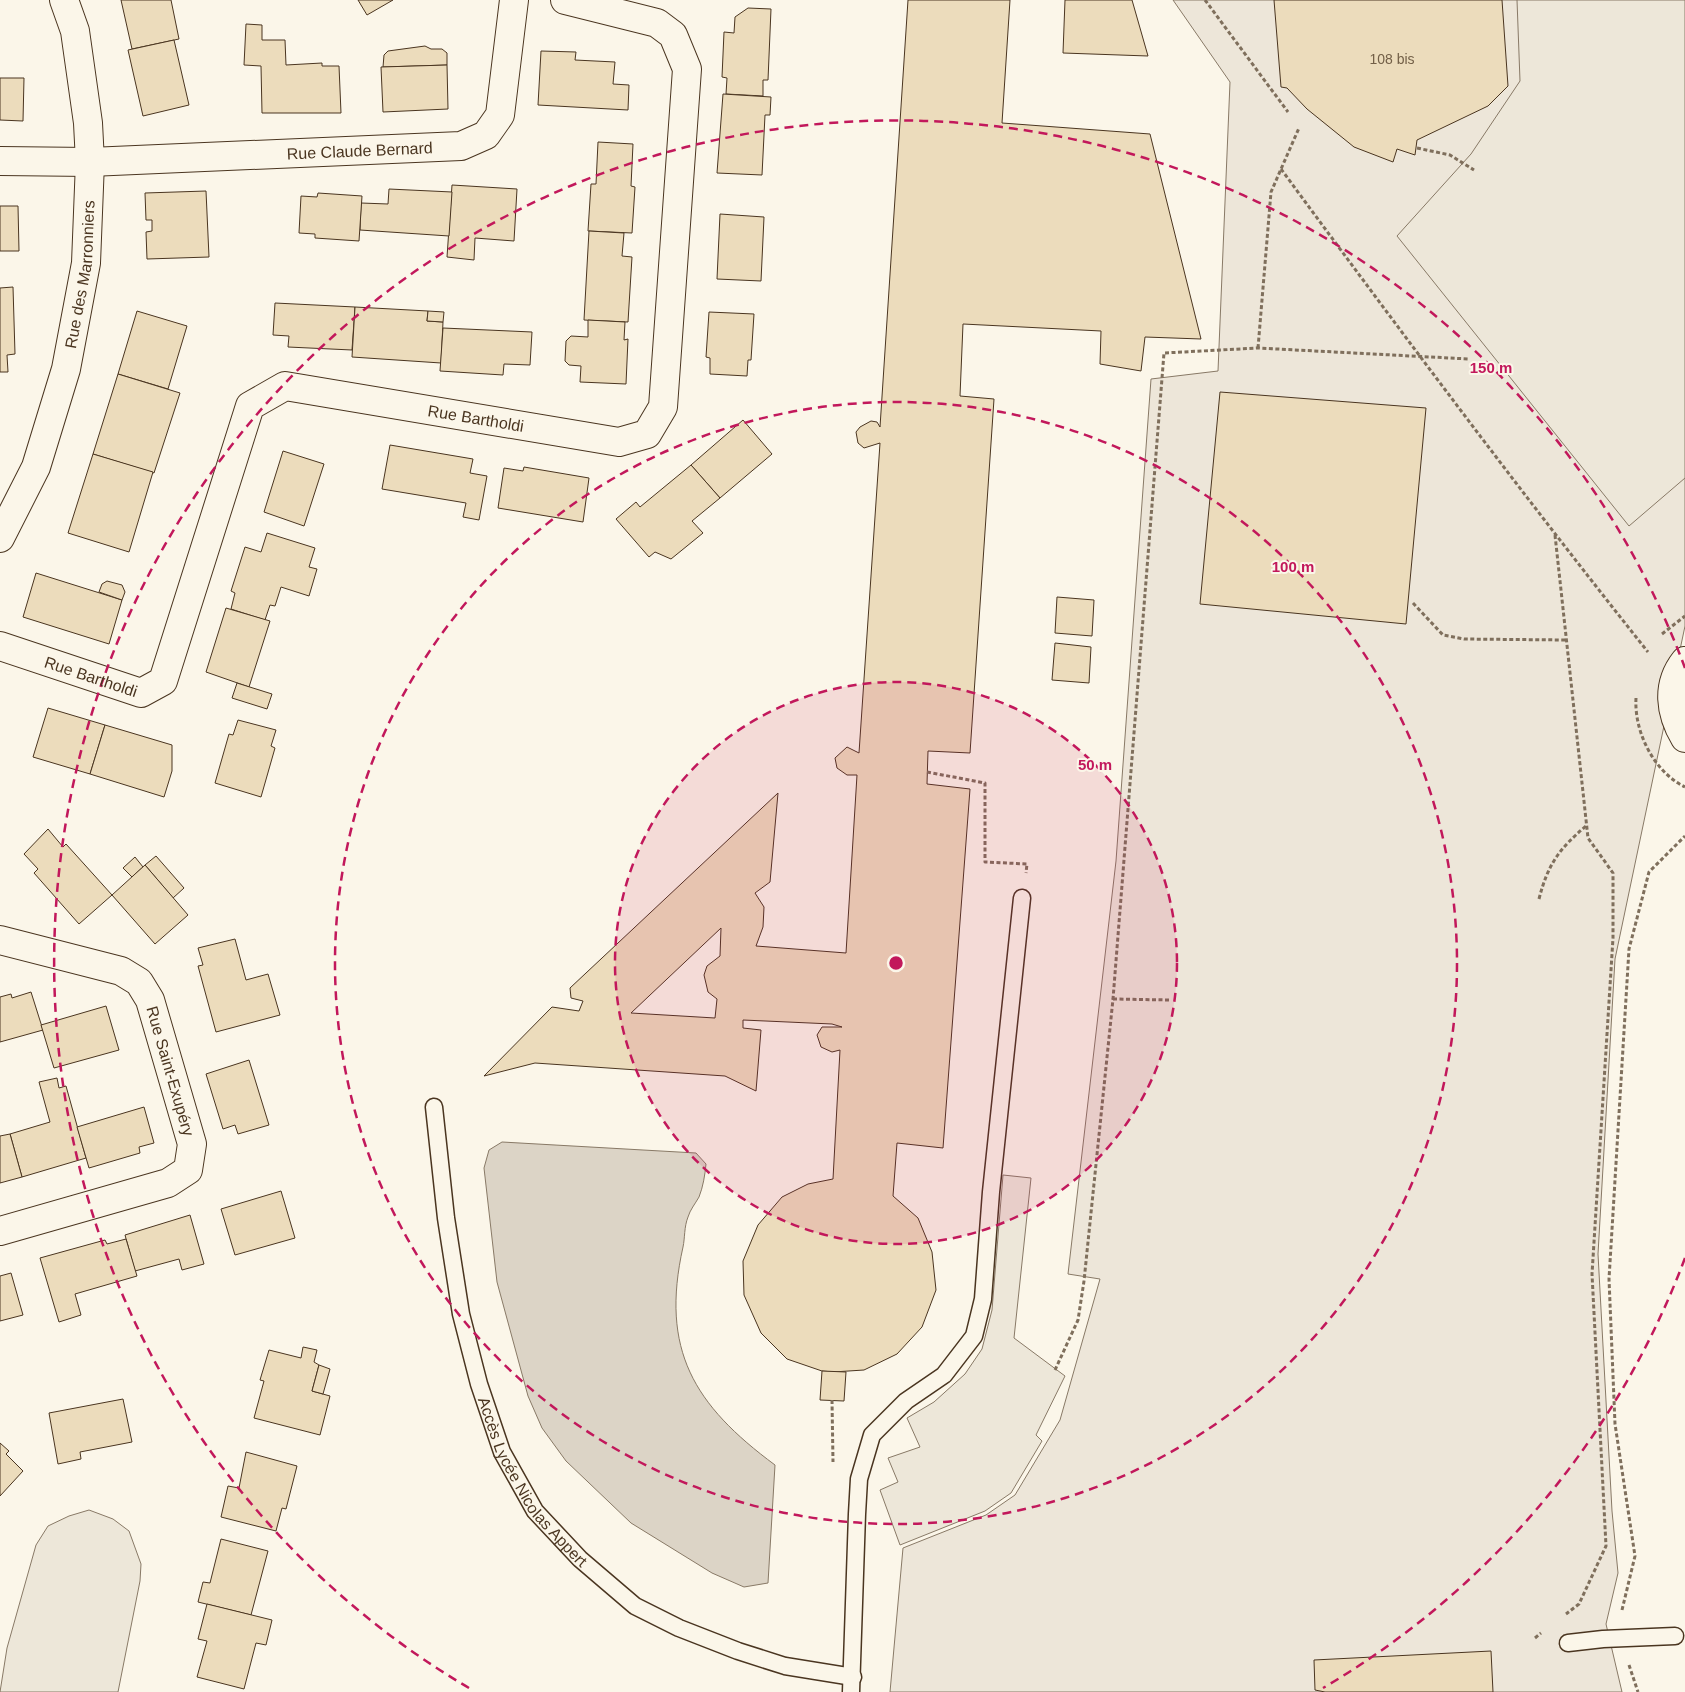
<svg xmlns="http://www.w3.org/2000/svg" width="1685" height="1692" font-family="Helvetica,sans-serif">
  <rect width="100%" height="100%" fill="#fbf6e9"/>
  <polygon fill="#ede6d9" stroke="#887966" points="1173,0 1685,0 1685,626 1615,959 1598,1254 1612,1511 1618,1573 1606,1624 1622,1692 890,1692 903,1548 986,1515 1015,1495 1060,1420 1100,1279 1068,1274 1116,861 1151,379 1218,371 1230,82"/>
  <g fill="#ede7d9" stroke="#887966">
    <polygon points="1517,0 1685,0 1685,478 1629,526 1397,236 1471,154 1520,81"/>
    <polygon points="1003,1175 1031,1178 1014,1338 1065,1376 1036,1435 1042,1441 1011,1493 985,1511 900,1545 880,1490 898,1482 888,1458 920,1447 907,1418 934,1402 965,1374 982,1349 992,1310"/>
    <polygon points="89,1510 113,1519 129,1531 141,1564 140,1581 118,1692 0,1692 7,1648 36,1545 48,1526 69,1516"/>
  </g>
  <path fill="#dcd4c6" stroke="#887966" d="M502,1142L696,1153L706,1164C705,1175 703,1187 699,1197C695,1204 690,1210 688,1217C684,1227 685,1238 683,1247C660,1350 694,1405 775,1465L768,1583L744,1587L712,1573L631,1523L566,1461L542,1428L528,1396L497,1282L484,1168L489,1150Z"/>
  <g fill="#ecdcbc" stroke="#4a3520" fill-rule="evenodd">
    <polygon points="121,0 171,0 179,39 132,49"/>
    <polygon points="358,0 393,0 367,15"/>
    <path d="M908,0H1010L1002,123L1150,134L1201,339L1145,337L1141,371L1100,364L1101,331L963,324L960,396L994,399L970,753L928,751L927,784L970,789L943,1148L897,1143L893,1196L918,1218L932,1252L936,1290L922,1327L897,1354L864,1370L833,1372L822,1371L787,1359L761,1333L744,1295L743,1261L758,1225L782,1197L808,1184L833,1179L840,1050L832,1052L821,1047L817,1035L822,1027H842L832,1024L743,1020V1028L761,1030L756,1091L725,1076L535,1063L484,1076L552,1007L579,1011L583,1001L571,998L570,988L778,793L770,882L755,893L764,907L763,927L756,946L846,953L857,775H847L837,768L835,758L847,747L859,753L880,443L864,448L858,443L856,432L860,427L871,421L877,422L880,427ZM721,928L720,956L707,966L704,975L708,992L717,999L715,1018L631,1013Z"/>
    <polygon points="1065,0 1132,0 1148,56 1063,53"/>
    <polygon points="1274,0 1502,0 1508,86 1488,106 1417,140 1415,155 1397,149 1393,162 1354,147 1307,109 1287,88 1281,87"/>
    <polygon points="748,8 771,9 768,80 763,80 763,96 726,94 727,78 722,77 724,32 734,33 735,17"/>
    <polygon points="246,24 262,25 262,40 285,40 286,65 322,63 322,66 339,66 341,113 262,113 261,66 244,65"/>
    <polygon points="174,40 189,105 143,116 128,50"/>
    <polygon points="425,46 431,49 442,49 447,53 447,65 383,67 384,55 388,51"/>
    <polygon points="541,51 576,52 575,60 615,62 613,84 629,85 628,110 538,105"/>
    <polygon points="447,65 448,109 383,112 381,67"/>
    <polygon points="0,78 24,78 23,121 0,120"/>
    <polygon points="723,94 771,97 770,115 765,115 762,175 717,173"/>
    <polygon points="598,142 633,144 631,186 635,187 632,233 588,231 591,184 596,184"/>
    <polygon points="452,185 517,189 514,241 475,238 474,260 447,257"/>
    <polygon points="389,189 452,192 449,236 360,230 361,203 388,204"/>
    <polygon points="206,191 209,257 147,259 146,232 152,231 152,220 146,220 145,193"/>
    <polygon points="318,193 362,196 359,241 315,238 315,234 299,233 301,196 317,197"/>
    <polygon points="0,206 18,206 19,251 0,251"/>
    <polygon points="720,214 764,217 761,281 717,279"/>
    <polygon points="589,231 624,233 622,256 632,257 628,322 584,320"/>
    <polygon points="13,287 15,354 7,355 8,372 0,372 0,288"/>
    <polygon points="275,303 355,307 352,350 288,347 289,336 273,335"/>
    <polygon points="355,307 428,311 427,321 443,322 441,363 352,357"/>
    <polygon points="137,311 187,326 168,389 118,374"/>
    <polygon points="428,311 444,312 443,322 427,321"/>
    <polygon points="709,312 754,314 751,360 748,360 747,376 710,374 710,358 706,357"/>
    <polygon points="588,320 625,322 624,340 628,339 626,384 580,382 581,366 569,365 565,361 566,341 571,336 588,337"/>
    <polygon points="443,328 532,332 530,365 504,364 503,375 440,371"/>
    <polygon points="118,374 180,393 154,473 93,454"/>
    <polygon points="1220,392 1426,408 1406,624 1200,604"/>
    <polygon points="743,420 772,454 720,498 691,465"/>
    <polygon points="390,445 473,459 470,473 487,476 479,520 463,517 466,503 382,489"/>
    <polygon points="283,451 324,464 304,526 264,512"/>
    <polygon points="93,454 153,472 129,552 68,533"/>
    <polygon points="691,465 720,498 692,521 703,533 671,559 655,552 649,557 616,519 636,502 640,507"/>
    <polygon points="524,467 589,478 583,522 498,508 504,468 523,471"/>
    <polygon points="267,533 315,548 309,567 317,569 309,596 281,587 275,606 270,605 265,620 231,609 235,593 231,591 245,547 261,552"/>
    <polygon points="36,573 122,600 109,644 23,617"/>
    <polygon points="107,581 122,585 125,592 122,600 99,592 102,584"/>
    <polygon points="1057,597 1094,600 1092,636 1055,633"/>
    <polygon points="226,608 270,621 249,687 206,672"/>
    <polygon points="1055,643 1091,647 1089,683 1052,680"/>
    <polygon points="237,683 272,694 267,709 232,698"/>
    <polygon points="48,708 105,725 90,774 33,757"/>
    <polygon points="238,720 276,730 271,746 275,748 261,797 215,783 229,734 233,735"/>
    <polygon points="105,725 172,745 172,771 164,797 90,774"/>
    <polygon points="48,829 63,847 66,844 112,895 79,924 34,873 38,869 24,854"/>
    <polygon points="156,856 184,888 173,898 145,865"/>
    <polygon points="135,857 143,867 132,877 123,868"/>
    <polygon points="145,865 188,915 155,944 112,895"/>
    <polygon points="235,939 246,980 268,974 280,1015 216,1032 198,966 203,965 198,948"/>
    <polygon points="31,992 43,1030 0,1042 0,997 11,994 12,998"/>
    <polygon points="106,1006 119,1050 54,1068 41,1025"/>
    <polygon points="249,1060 269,1125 238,1134 235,1125 223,1129 206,1074"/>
    <polygon points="57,1078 59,1088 66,1086 86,1158 22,1177 10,1134 50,1122 39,1082"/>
    <polygon points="144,1107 154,1143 139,1147 140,1153 89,1168 77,1127"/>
    <polygon points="10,1134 22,1177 0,1183 0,1136"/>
    <polygon points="281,1191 295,1238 235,1255 221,1209"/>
    <polygon points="190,1215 204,1264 182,1270 179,1259 135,1271 125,1235"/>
    <polygon points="126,1239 137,1276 75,1294 81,1315 59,1322 40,1258 105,1240 107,1244"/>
    <polygon points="11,1273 23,1315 0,1321 0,1276"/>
    <polygon points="303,1347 317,1350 314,1362 319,1365 312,1391 330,1396 320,1435 254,1418 264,1381 260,1380 269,1350 301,1358"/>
    <polygon points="319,1365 330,1369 323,1394 312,1391"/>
    <polygon points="822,1371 846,1372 844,1401 820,1400"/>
    <polygon points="123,1399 132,1442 80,1452 81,1459 58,1464 49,1413"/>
    <polygon points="0,1443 9,1451 6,1454 23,1471 0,1496"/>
    <polygon points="246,1452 297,1466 286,1509 282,1508 276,1531 221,1517 228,1486 239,1488"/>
    <polygon points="221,1539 268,1551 251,1615 198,1602 203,1582 210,1583"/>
    <polygon points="207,1604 272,1620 266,1645 256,1643 244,1689 197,1677 207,1641 198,1639"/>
    <polygon points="1491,1651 1493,1692 1325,1692 1315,1690 1314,1660"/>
  </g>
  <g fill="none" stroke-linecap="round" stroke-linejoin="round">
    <defs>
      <g id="service">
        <path id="s1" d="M434,1107L446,1218L461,1314L479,1384L502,1452L535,1511L580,1559L635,1606L679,1628L738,1651L785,1666L853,1677"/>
        <polyline points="1568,1643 1603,1639 1675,1636"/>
        <polyline points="851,1692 857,1514 859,1479 872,1435 906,1401 944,1375 974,1336 983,1299 991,1192 1022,898"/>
      </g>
      <g id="minor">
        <path id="s2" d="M0,161L90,162L461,146L486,135L500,115L514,0"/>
        <path id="s3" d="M0,538L36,467L66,369L86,263L90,162L88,123L75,31L64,0"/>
        <path id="s4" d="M0,646L141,693L163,681L250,406L285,386L619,442L647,434L663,407L687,69L673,35L657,23L565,0"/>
        <path id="s5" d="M0,940L121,971L139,982L150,1000L192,1144L188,1170L168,1183L0,1231"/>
      </g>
      <path id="tertiary" d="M1685,661C1666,685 1670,713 1685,738"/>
    </defs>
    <use href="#service" stroke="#4a3520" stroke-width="19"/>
    <use href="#minor" stroke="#4a3520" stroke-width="30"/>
    <use href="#tertiary" stroke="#4a3520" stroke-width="30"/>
    <g stroke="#7f6f5c" stroke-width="3" stroke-dasharray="4 2.5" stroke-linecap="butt">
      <polyline points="1205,0 1288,112"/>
      <polyline points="1417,148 1450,155 1474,170"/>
      <path d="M1281,169C1401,332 1522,494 1648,652"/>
      <polyline points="1258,348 1271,192 1299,128"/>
      <polyline points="1555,535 1588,838 1613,873 1613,938 1592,1274 1606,1546 1579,1604 1566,1614"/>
      <polyline points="1413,603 1443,635 1464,639 1566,640"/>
      <polyline points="1662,634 1685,616"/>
      <path d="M1636,698C1634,732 1654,772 1685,787"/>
      <polyline points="927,772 985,783 985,862 1027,864 1026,873"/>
      <path d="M1539,899C1548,864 1559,849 1586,826"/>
      <polyline points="1113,999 1171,1000"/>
      <polyline points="1055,1370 1078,1320 1084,1281 1113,999 1164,353 1258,348 1469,359"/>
      <polyline points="832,1400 833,1462"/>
      <polyline points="1622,1610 1635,1556 1615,1424 1609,1279 1629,949 1649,872 1685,836"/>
      <polyline points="1535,1638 1541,1633"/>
      <polyline points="1629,1665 1638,1692"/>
    </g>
    <use href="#service" stroke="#fbf6e9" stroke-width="16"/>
    <use href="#minor" stroke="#fbf6e9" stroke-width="28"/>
    <use href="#tertiary" stroke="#fbf6e9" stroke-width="28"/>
  </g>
  <circle cx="896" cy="963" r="281" fill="#c2185b" fill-opacity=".12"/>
  <g fill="none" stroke="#c2185b" stroke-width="2.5" stroke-dasharray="9 6">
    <circle cx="896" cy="963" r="281"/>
    <circle cx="896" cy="963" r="561"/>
    <path d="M1685 1258A842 842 0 0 1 1323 1688M469 1688A842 842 0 1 1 1685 668"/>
  </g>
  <g text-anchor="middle" stroke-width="4" stroke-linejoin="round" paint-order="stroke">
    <g font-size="14" fill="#725f47">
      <text x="1392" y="64">108 bis</text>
    </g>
    <g font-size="16" fill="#4a3520" stroke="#fbf6e9">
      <text dy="6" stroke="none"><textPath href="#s2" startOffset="360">Rue Claude Bernard</textPath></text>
      <text dy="6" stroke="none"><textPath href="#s3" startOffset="278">Rue des Marronniers</textPath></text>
      <text dy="6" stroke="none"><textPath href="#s4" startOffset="696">Rue Bartholdi</textPath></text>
      <text dy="6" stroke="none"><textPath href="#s4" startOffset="96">Rue Bartholdi</textPath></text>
      <text dy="6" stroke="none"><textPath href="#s5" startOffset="241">Rue Saint-Exupéry</textPath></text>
      <text dy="6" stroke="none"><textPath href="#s1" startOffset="394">Accès Lycée Nicolas Appert</textPath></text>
    </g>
  </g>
  <circle cx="896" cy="963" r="8" fill="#c2185b" stroke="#fbf6e9" stroke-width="2.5"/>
  <g font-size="15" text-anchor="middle" font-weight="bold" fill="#c2185b" stroke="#fbf6e9" stroke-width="4" stroke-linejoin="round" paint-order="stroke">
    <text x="1491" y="373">150 m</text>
    <text x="1293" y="572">100 m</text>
    <text x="1095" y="770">50 m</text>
  </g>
</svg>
